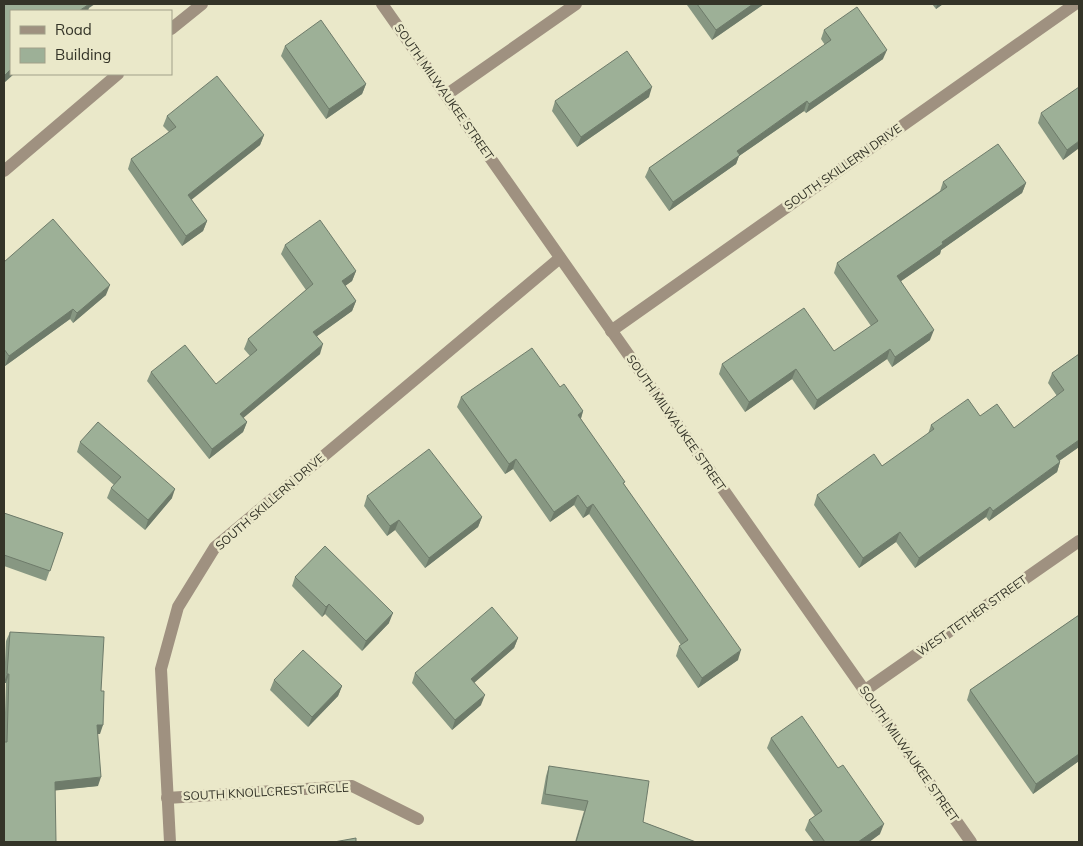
<svg xmlns="http://www.w3.org/2000/svg" width="1083" height="846" font-family="Mulish,sans-serif">
  <rect width="100%" height="100%" fill="#eae8c9"/>
  <g fill="none" stroke-linecap="round" stroke-linejoin="round">
    <g stroke="#9f9180" stroke-width="12">
      <polyline points="382,4 971,842"/>
      <polyline points="171,29 202,4"/>
      <polyline points="446,95 576,4"/>
      <polyline points="4,171 118,74"/>
      <polyline points="611,331 1075,4"/>
      <polyline points="864,691 1079,541"/>
      <polyline points="167,798 352,786 418,819"/>
      <polyline points="170,842 161,669 178,607 215,547 560,258"/>
    </g>
  </g>
  <g fill="#879782">
    <polygon points="688,4 764,4 712,40 687,5"/>
    <polygon points="932,4 943,4 936,9"/>
    <polygon points="824,30 883,59 806,113 804,111 739,156 736,164 669,211 645,177 649,168 825,45 821,39"/>
    <polygon points="285,46 366,84 362,94 326,119 281,56"/>
    <polygon points="649,97 577,147 552,111 555,101"/>
    <polygon points="1041,113 1079,148 1063,160 1038,123"/>
    <polygon points="167,116 264,135 260,145 191,199 207,221 203,231 182,246 128,169 131,159 169,132 163,126"/>
    <polygon points="943,182 1026,183 1022,193 941,250 940,254 901,281 930,340 892,367 887,359 814,410 792,379 745,412 719,374 722,364 834,351 871,326 834,273 837,263 940,191"/>
    <polygon points="285,245 356,271 352,281 345,286 356,301 352,311 317,336 320,354 243,418 247,422 243,432 209,459 147,381 151,372 216,384 250,356 244,349 248,339 306,290 281,254"/>
    <polygon points="4,262 106,295 73,323 70,319 5,366 4,364"/>
    <polygon points="1079,354 1079,447 1059,461 1060,462 1057,472 989,521 986,517 915,568 896,542 859,568 814,505 817,495 882,466 928,434 931,425 980,416 1014,428 1057,396 1048,383 1052,373"/>
    <polygon points="560,387 583,411 581,419 624,484 738,660 698,688 676,656 679,646 681,645 589,514 583,518 574,505 550,522 513,469 505,474 457,407 461,397"/>
    <polygon points="80,442 172,498 145,530 107,498 111,488 114,485 77,452"/>
    <polygon points="367,496 482,517 478,527 425,568 395,530 387,536 364,506"/>
    <polygon points="4,513 63,533 46,581 4,566"/>
    <polygon points="295,577 389,623 362,651 325,614 322,617 292,586"/>
    <polygon points="1079,615 1079,761 1033,794 967,700 970,690"/>
    <polygon points="10,632 101,691 100,734 97,734 98,786 55,790 4,742 6,683 4,683 6,641"/>
    <polygon points="518,638 514,648 474,683 481,705 452,730 412,683 415,673"/>
    <polygon points="274,680 342,686 338,696 308,727 270,690"/>
    <polygon points="771,738 880,834 869,842 814,842 805,830 809,820 815,816 767,748"/>
    <polygon points="549,766 643,822 696,842 575,842 584,811 541,804 546,776"/>
  </g>
  <g fill="#6e7b6a">
    <polygon points="89,4 95,4 89,8 88,11 79,11"/>
    <polygon points="753,4 764,4 712,40 716,30"/>
    <polygon points="937,4 943,4 936,9"/>
    <polygon points="887,50 883,59 806,113 809,104"/>
    <polygon points="11,69 11,74 14,74 4,83 4,76"/>
    <polygon points="366,84 362,94 326,119 329,109"/>
    <polygon points="652,87 649,97 577,147 581,137"/>
    <polygon points="807,101 804,111 739,156 736,164 669,211 673,202 737,151"/>
    <polygon points="264,135 260,145 185,205 188,195"/>
    <polygon points="1079,141 1079,148 1063,160 1067,150"/>
    <polygon points="1026,183 1022,193 941,250 940,254 894,286 897,276 942,242"/>
    <polygon points="207,221 203,231 182,246 186,236"/>
    <polygon points="356,271 352,281 338,291 342,281"/>
    <polygon points="110,285 106,295 73,323 77,313"/>
    <polygon points="356,301 352,311 309,342 313,332"/>
    <polygon points="73,309 70,319 5,366 9,356"/>
    <polygon points="934,330 930,340 892,367 895,357"/>
    <polygon points="323,344 320,354 236,424 240,414"/>
    <polygon points="890,349 887,359 814,410 817,400"/>
    <polygon points="796,369 792,379 745,412 749,402"/>
    <polygon points="583,411 580,421 578,415"/>
    <polygon points="247,422 243,432 209,459 212,449"/>
    <polygon points="1079,440 1079,447 1052,466 1056,456"/>
    <polygon points="516,459 513,469 505,474 509,464"/>
    <polygon points="1060,462 1057,472 989,521 993,511"/>
    <polygon points="175,489 172,498 145,530 148,520"/>
    <polygon points="578,495 574,505 550,522 554,512"/>
    <polygon points="593,504 589,514 583,518 587,508"/>
    <polygon points="990,507 986,517 915,568 919,558"/>
    <polygon points="482,517 478,527 425,568 429,558"/>
    <polygon points="399,520 395,530 387,536 390,526"/>
    <polygon points="900,532 896,542 859,568 863,558"/>
    <polygon points="329,604 325,614 322,617 326,607"/>
    <polygon points="393,613 389,623 362,651 366,641"/>
    <polygon points="518,638 514,648 467,689 471,679"/>
    <polygon points="741,650 738,660 698,688 702,678"/>
    <polygon points="7,674 9,674 6,683 4,683"/>
    <polygon points="342,686 338,696 308,727 312,717"/>
    <polygon points="485,695 481,705 452,730 455,720"/>
    <polygon points="97,725 103,725 100,734 93,734"/>
    <polygon points="1079,754 1079,761 1033,794 1036,784"/>
    <polygon points="101,777 98,786 51,791 55,782"/>
    <polygon points="884,824 880,834 869,842 858,842"/>
  </g>
  <g fill="#9db097" stroke="#6e7b6a">
    <polygon points="4,4 89,4 79,11 11,11 11,69 4,76"/>
    <polygon points="697,4 753,4 716,30"/>
    <polygon points="857,7 887,50 809,104 807,101 737,151 740,155 673,202 649,168 831,40 824,30"/>
    <polygon points="321,20 366,84 329,109 285,46"/>
    <polygon points="627,51 652,87 581,137 555,101"/>
    <polygon points="217,76 264,135 188,195 207,221 186,236 131,159 176,127 167,116"/>
    <polygon points="1079,87 1079,141 1067,150 1041,113"/>
    <polygon points="998,144 1026,183 942,242 943,244 897,276 934,330 895,357 890,349 817,400 796,369 749,402 722,364 804,308 834,351 878,321 837,263 947,187 943,182"/>
    <polygon points="53,219 110,285 77,313 73,309 9,356 4,349 4,262"/>
    <polygon points="320,220 356,271 342,281 356,301 313,332 323,344 240,414 247,422 212,449 151,372 185,345 216,384 257,350 248,339 313,284 285,245"/>
    <polygon points="532,348 560,387 564,384 583,411 578,415 625,482 623,483 741,650 702,678 679,646 688,640 593,504 587,508 578,495 554,512 516,459 509,464 461,397"/>
    <polygon points="1079,354 1079,440 1056,456 1060,462 993,511 990,507 919,558 900,532 863,558 817,495 874,454 882,466 934,429 931,425 968,399 980,416 997,404 1014,428 1064,390 1052,373"/>
    <polygon points="98,422 175,489 148,520 111,488 121,477 80,442"/>
    <polygon points="429,449 482,517 429,558 399,520 390,526 367,496"/>
    <polygon points="4,513 63,533 50,571 4,555"/>
    <polygon points="325,546 393,613 366,641 329,604 326,607 295,577"/>
    <polygon points="492,607 518,638 471,679 485,695 455,720 415,673"/>
    <polygon points="1079,615 1079,754 1036,784 970,690"/>
    <polygon points="10,632 104,637 101,691 104,691 103,725 97,725 101,777 55,782 56,842 4,842 4,742 7,742 9,674 7,674"/>
    <polygon points="303,650 342,686 312,717 274,680"/>
    <polygon points="802,716 838,768 843,765 884,824 858,842 825,842 809,820 822,811 771,738"/>
    <polygon points="549,766 649,781 643,822 696,842 576,842 588,801 545,794"/>
    <polygon points="356,838 356,842 334,842"/>
  </g>
  <g text-anchor="middle" stroke-width="5" stroke-linejoin="round" paint-order="stroke">
    <g font-size="12" fill="#343428" stroke="#eae8c9">
      <text transform="translate(444 92) rotate(55)" y="4">SOUTH MILWAUKEE STREET</text>
      <text transform="translate(843 167) rotate(-35)" y="4">SOUTH SKILLERN DRIVE</text>
      <text transform="translate(676 423) rotate(55)" y="4">SOUTH MILWAUKEE STREET</text>
      <text transform="translate(270 502) rotate(-41)" y="4">SOUTH SKILLERN DRIVE</text>
      <text transform="translate(972 616) rotate(-35)" y="4">WEST TETHER STREET</text>
      <text transform="translate(909 754) rotate(55)" y="4">SOUTH MILWAUKEE STREET</text>
      <text transform="translate(266 792) rotate(-3)" y="4">SOUTH KNOLLCREST CIRCLE</text>
    </g>
  </g>
  <rect width="1083" height="846" fill="none" stroke="#343428" stroke-width="10"/>
  <rect x="10" y="10" width="162" height="65" fill="#eae8c9" stroke="#a1a089"/>
  <rect x="20" y="26" width="25" height="8" fill="#9f9180" stroke="#a1a089"/>
  <text x="55" y="35" font-size="15" fill="#343428">Road</text>
  <rect x="20" y="48" width="25" height="15" fill="#9db097" stroke="#a1a089"/>
  <text x="55" y="60" font-size="15" fill="#343428">Building</text>
</svg>
